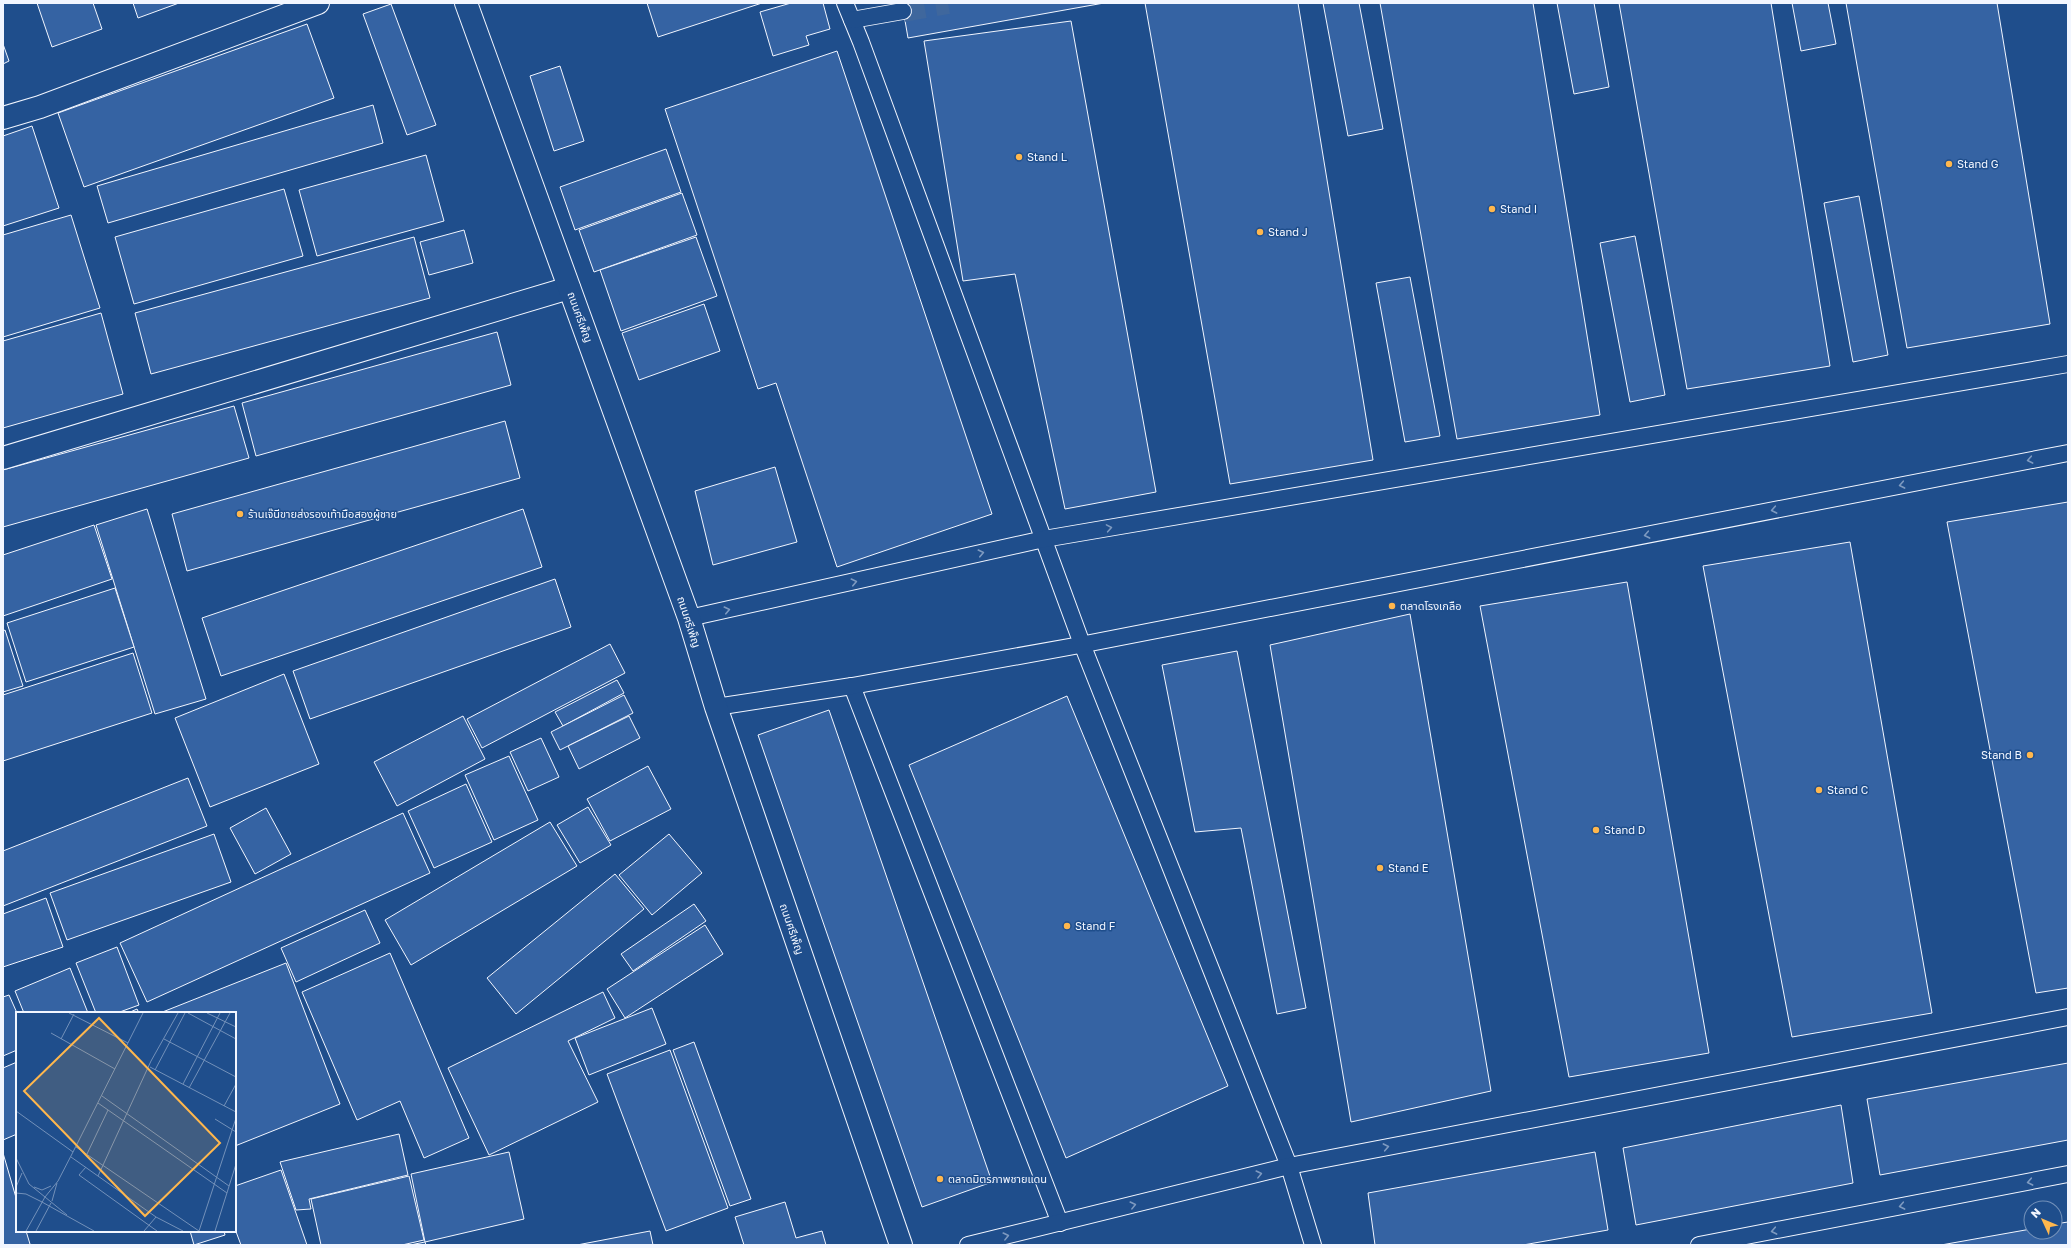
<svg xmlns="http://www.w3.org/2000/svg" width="2071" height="1248" font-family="'Golos Text','Noto Sans Thai',sans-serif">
  <rect width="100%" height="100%" fill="#1f4e8c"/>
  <g fill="#3563a3" stroke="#f2f6ff">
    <polygon points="37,3 93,3 102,29 52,47"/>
    <polygon points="133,3 179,3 138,18"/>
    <polygon points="647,3 762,3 658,37"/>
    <polygon points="791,3 823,3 830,29 806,36 809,45 773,56 760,12"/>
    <polygon points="902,3 1104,3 908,38"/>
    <polygon points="1145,3 1298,3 1373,460 1230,484"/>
    <polygon points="1323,3 1359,3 1383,129 1348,136"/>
    <polygon points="1380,3 1533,3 1600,415 1457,439"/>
    <polygon points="1557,3 1594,3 1609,87 1574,94"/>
    <polygon points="1619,3 1771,3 1830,366 1687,389"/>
    <polygon points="1792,3 1828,3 1836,44 1801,51"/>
    <polygon points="1846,3 1997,3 2050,324 1907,348"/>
    <polygon points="391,4 436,125 407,135 363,14"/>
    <polygon points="1071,21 1156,492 1065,509 1015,274 963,281 924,41"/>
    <polygon points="307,24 334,98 84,187 58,113"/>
    <polygon points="3,44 9,61 3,64"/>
    <polygon points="837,51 992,514 837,567 776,383 758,389 665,109"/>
    <polygon points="560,66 584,141 554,151 530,76"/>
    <polygon points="373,105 383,143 108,223 97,186"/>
    <polygon points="32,126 59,208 3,226 3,136"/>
    <polygon points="666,149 681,192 575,230 560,187"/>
    <polygon points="426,155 444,221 317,256 299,190"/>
    <polygon points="284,189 303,256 134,304 115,237"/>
    <polygon points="682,193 697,235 594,272 579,230"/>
    <polygon points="1859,196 1888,355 1853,362 1824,203"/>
    <polygon points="71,215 100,308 3,337 3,235"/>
    <polygon points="464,230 473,263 429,275 420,242"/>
    <polygon points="1635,236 1665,395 1630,402 1600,243"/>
    <polygon points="414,237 430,298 151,374 135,313"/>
    <polygon points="696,237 717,296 621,331 600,270"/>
    <polygon points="1410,277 1440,436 1405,442 1376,283"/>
    <polygon points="704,304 720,351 639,380 622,333"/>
    <polygon points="101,313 123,394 3,428 3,341"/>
    <polygon points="497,332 511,385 256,456 242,403"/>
    <polygon points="234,406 249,458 3,527 3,470"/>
    <polygon points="505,421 520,478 187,571 172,514"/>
    <polygon points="775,467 797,542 713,565 695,491"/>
    <polygon points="2068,502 2068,988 2036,993 1947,522"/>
    <polygon points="147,509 206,699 155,714 96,525"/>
    <polygon points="523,509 542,567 221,676 202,618"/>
    <polygon points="94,525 112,579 3,616 3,555"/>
    <polygon points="1850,542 1932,1013 1792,1037 1703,566"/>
    <polygon points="555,579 571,627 310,719 293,671"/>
    <polygon points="1627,582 1709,1053 1569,1077 1480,606"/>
    <polygon points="115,588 134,647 26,682 7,623"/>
    <polygon points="1410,614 1491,1091 1351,1122 1270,645"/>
    <polygon points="5,630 23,686 3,692 3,631"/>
    <polygon points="610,644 625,673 482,748 467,719"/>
    <polygon points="1237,651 1306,1008 1277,1014 1241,828 1195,832 1162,665"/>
    <polygon points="133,653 152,713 3,761 3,695"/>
    <polygon points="284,674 319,764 210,807 175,718"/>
    <polygon points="617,680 624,693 563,726 555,712"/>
    <polygon points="624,695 633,713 560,750 551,732"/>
    <polygon points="1067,696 1228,1086 1066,1158 909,765"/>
    <polygon points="829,710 992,1182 922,1207 758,735"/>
    <polygon points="463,716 485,759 397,806 374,762"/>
    <polygon points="629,716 640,738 579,769 568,746"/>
    <polygon points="541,738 559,777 528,791 510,752"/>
    <polygon points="509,756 538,820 494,840 465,775"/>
    <polygon points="648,766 671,809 610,841 587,799"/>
    <polygon points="188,778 207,826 3,906 3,851"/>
    <polygon points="466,784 492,842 434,868 408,811"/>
    <polygon points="588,807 611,845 580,863 557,825"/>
    <polygon points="266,808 291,854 255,874 230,828"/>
    <polygon points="403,813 430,873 147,1002 120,943"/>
    <polygon points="550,822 577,866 411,965 385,920"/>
    <polygon points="214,834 231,882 67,940 50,893"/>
    <polygon points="669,834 702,873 652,915 619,875"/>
    <polygon points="615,874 644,909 516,1014 487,978"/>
    <polygon points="46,898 63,947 3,967 3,914"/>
    <polygon points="694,904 706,921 633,971 621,954"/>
    <polygon points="365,910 380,943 296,982 281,948"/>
    <polygon points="705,925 723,954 625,1018 607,989"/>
    <polygon points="117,947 139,1005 117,1013 96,1013 76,963"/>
    <polygon points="390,953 469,1138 424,1158 400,1101 357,1120 302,992"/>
    <polygon points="286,963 340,1104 235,1146 235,1013 160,1013"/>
    <polygon points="70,968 88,1013 24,1013 15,991"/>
    <polygon points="603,992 615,1018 568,1041 598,1102 489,1155 448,1068"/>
    <polygon points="9,995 17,1013 17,1050 3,1056 3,997"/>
    <polygon points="652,1008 666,1044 589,1075 575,1038"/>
    <polygon points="137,1009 139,1013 128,1013"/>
    <polygon points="694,1042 751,1199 730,1206 673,1050"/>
    <polygon points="670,1050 728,1208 666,1231 607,1074"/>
    <polygon points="17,1062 17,1134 3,1140 3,1068"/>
    <polygon points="2068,1063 2068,1140 1880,1175 1867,1099"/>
    <polygon points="1841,1105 1853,1183 1636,1225 1623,1148"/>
    <polygon points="399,1134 408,1175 309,1199 311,1209 296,1210 280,1162"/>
    <polygon points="509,1152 524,1219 425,1242 411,1174"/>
    <polygon points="1595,1152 1608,1230 1523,1245 1375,1245 1368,1193"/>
    <polygon points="3,1153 17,1201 17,1231 26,1231 30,1244 28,1245 3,1245"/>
    <polygon points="281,1170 307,1245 241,1245 235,1229 235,1186"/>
    <polygon points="409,1176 424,1240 402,1245 321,1245 311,1199"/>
    <polygon points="785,1202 796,1238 822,1231 826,1245 744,1245 735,1217"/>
    <polygon points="2068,1222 2068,1245 1941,1245 2031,1229 2031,1232 2055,1232 2055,1224"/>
    <polygon points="190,1231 224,1231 225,1235 194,1245"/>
    <polygon points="650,1231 653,1245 577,1245"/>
    <polygon points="425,1242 426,1245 410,1245"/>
  </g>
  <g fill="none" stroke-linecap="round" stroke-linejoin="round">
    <polyline stroke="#3f679d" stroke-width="22" stroke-dasharray="22 11" stroke-linecap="butt" points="903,11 948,3"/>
    <defs>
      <g id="lane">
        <polyline points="845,3 861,42 1082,644 1289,1166 1313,1245"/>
        <polyline points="852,20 903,11"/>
        <polyline points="689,618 1044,539 2068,364"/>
        <polyline points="852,686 1060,1223"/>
        <polyline points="716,707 852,686 1080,645 2068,453"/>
        <polyline points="968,1245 1289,1166 2068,1017"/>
        <polyline points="1699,1245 2068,1174"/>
      </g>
      <g id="street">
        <polyline points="3,118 40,107 318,3"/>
        <polyline points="3,458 569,288"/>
      </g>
      <polyline id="secondary" points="466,3 689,618 716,707 901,1245"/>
    </defs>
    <use href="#lane" stroke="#f2f6ff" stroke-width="18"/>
    <use href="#street" stroke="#f2f6ff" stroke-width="24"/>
    <use href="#secondary" stroke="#f2f6ff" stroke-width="24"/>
    <use href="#lane" stroke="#1f4e8c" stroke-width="16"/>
    <use href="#street" stroke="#1f4e8c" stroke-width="22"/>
    <use href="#secondary" stroke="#1f4e8c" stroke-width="22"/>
  </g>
  <defs><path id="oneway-chevron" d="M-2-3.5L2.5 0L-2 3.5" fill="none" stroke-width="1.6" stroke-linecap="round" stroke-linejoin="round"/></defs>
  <g stroke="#7e9ac0">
    <use href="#oneway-chevron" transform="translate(2030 460) rotate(169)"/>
    <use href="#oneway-chevron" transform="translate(1902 485) rotate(169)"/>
    <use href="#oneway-chevron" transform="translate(1774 510) rotate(169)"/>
    <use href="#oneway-chevron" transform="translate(1109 528) rotate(-10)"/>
    <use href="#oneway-chevron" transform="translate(1647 535) rotate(169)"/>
    <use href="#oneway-chevron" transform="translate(981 553) rotate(-13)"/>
    <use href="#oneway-chevron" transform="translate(854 582) rotate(-13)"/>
    <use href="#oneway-chevron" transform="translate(727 610) rotate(-13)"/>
    <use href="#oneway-chevron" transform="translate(1386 1147) rotate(-11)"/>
    <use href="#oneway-chevron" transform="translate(1259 1174) rotate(-14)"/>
    <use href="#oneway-chevron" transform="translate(2030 1182) rotate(169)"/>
    <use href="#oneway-chevron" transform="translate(1133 1205) rotate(-14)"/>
    <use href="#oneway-chevron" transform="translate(1902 1206) rotate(169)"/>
    <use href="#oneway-chevron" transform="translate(1774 1231) rotate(169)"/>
    <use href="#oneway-chevron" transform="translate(1006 1236) rotate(-14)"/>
  </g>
  <g fill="#ffb74d" stroke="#1f4e8c" stroke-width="1.5">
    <circle cx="1019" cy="157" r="4"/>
    <circle cx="1949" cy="164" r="4"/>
    <circle cx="1492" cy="209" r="4"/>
    <circle cx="1260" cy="232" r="4"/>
    <circle cx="240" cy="514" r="4"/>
    <circle cx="1392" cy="606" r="4"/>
    <circle cx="2030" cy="755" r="4"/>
    <circle cx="1819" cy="790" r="4"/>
    <circle cx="1596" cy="830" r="4"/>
    <circle cx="1380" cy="868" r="4"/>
    <circle cx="1067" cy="926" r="4"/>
    <circle cx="940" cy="1179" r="4"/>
  </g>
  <g text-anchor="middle" stroke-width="3" stroke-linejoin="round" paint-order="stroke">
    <g font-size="11" fill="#f2f6ff" stroke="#1f4e8c" text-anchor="start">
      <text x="1027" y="161">Stand L</text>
      <text x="1957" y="168">Stand G</text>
      <text x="1500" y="213">Stand I</text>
      <text x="1268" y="236">Stand J</text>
      <text x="248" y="518">ร้านเจ๊นีขายส่งรองเท้ามือสองผู้ชาย</text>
      <text x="1400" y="610">ตลาดโรงเกลือ</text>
      <text x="2022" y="759" text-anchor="end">Stand B</text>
      <text x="1827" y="794">Stand C</text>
      <text x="1604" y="834">Stand D</text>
      <text x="1388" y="872">Stand E</text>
      <text x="1075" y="930">Stand F</text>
      <text x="948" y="1183">ตลาดมิตรภาพชายแดน</text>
    </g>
    <g font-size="11" fill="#f2f6ff" stroke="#1f4e8c">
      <text transform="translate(580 317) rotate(70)" y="4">ถนนศรีเพ็ญ</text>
      <text transform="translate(689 622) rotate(72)" y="4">ถนนศรีเพ็ญ</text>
      <text transform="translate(792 929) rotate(71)" y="4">ถนนศรีเพ็ญ</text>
    </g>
  </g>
  <g transform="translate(16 1012)">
    <rect width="220" height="220" fill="#1f4e8c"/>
    <path fill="none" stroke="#7391ba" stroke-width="1" d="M53,1L112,31M172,1L220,27M191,1L220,15M35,21L99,57M45,27L58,2M148,27L220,65M134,55L220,100M139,58L169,1M167,72L204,1M173,76L214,1M86,84L213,174M82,91L211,181M208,94L220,72M0,99L57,140M199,107L220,120M60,135L183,219M71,142L92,98M55,145L140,205L167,219M0,146L13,172L29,185L42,169L57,140L127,1M70,155L63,163L141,219M82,164L135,49L162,1M0,175L6,161M18,175L26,178L35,174M0,181L10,182L26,190M36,189L41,171M26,190L78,219M10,219L29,185L51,203M20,219L35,191M128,219L140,205M183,219L220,106M199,219L220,152"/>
    <path fill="#ffb74d" fill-opacity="0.15" stroke="#ffb74d" stroke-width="2" d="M83,6L204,131L129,204L8,79Z"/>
    <rect width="220" height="220" fill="none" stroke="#f2f6ff" stroke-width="2"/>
  </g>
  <rect width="2071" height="1248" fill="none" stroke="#f2f6ff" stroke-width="8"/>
  <g transform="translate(2043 1220) rotate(314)"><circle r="19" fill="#1f4e8c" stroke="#7391ba"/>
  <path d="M0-3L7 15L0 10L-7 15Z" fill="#ffb74d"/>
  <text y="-6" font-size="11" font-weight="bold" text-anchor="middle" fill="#f2f6ff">N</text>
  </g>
</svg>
